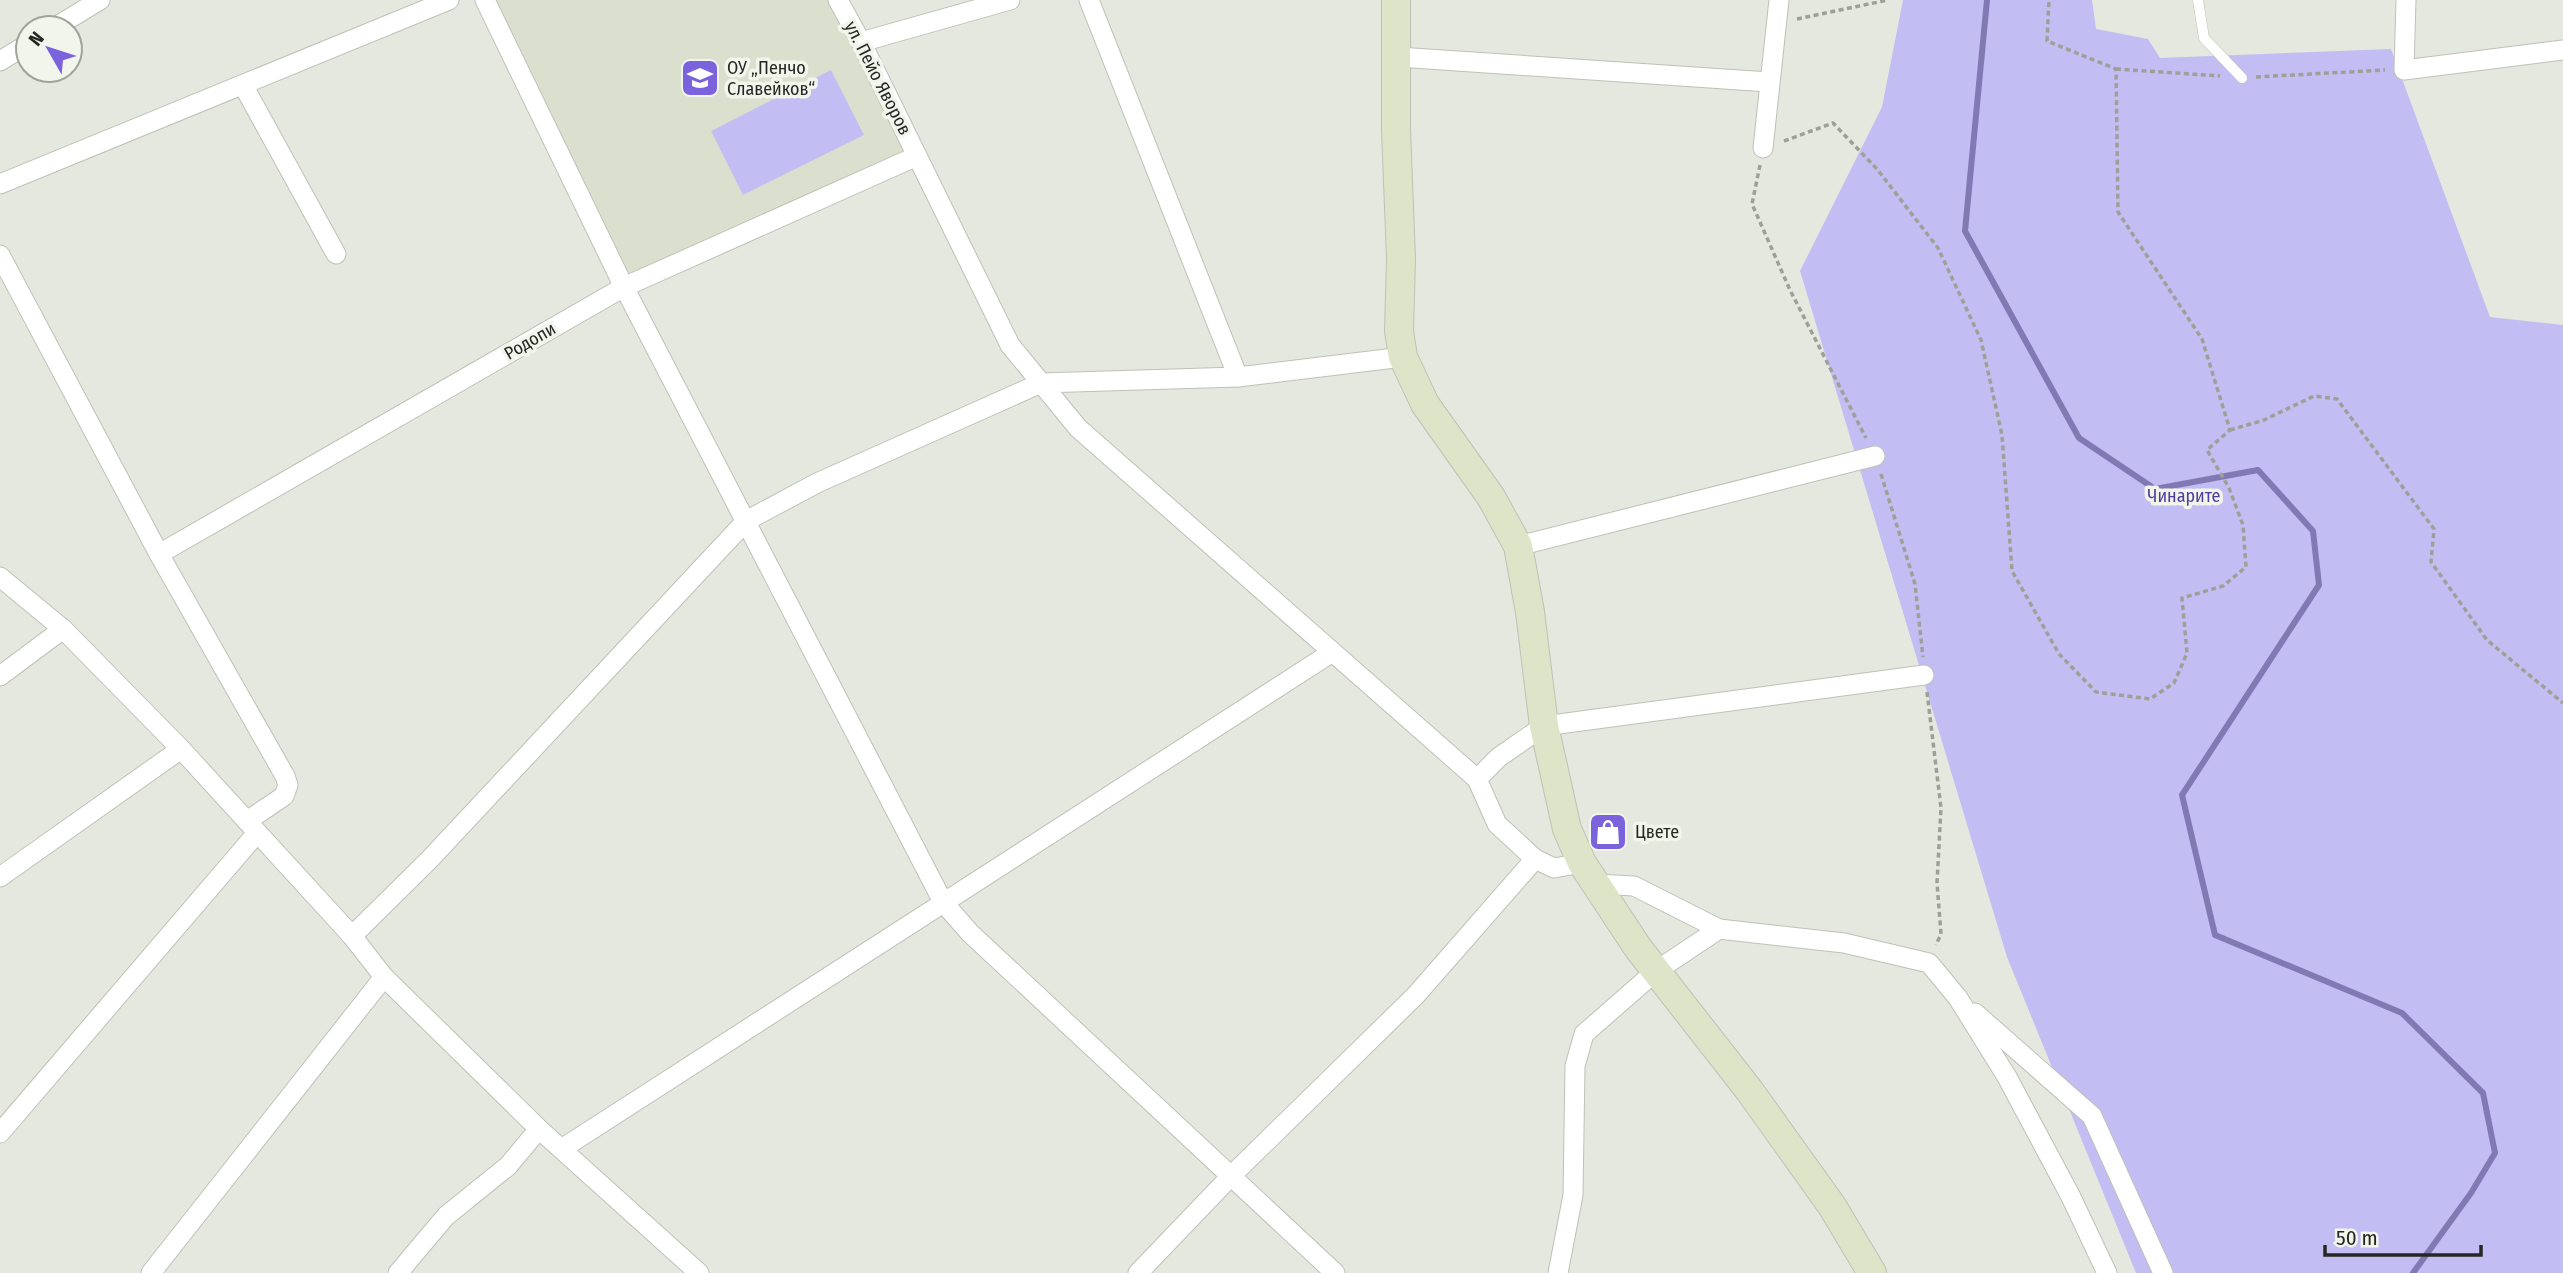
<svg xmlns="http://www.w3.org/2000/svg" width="2563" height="1273" font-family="'Fira Sans Condensed',sans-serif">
  <rect width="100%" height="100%" fill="#e5e8de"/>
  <polygon fill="#dbe0ce" points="485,0 837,0 917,156 624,287"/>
  <g fill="#c2bdf3">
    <polygon points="1903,0 2092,0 2096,29 2148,39 2160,58 2391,49 2490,317 2563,325 2563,1273 2136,1273 2007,957 1800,271 1882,107"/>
    <polygon points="831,70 864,135 743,195 711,131"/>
  </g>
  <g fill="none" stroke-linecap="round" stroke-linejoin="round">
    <polyline stroke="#8179b4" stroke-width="6" points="1987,0 1965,231 2079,438 2155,489 2258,470 2313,531 2319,585 2182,795 2215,935 2402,1013 2483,1093 2495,1153 2471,1193 2413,1273"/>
    <defs>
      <polyline id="lane" points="2198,0 2204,38 2242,78"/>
      <g id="street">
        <polyline points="485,0 624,287 943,902 970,933 1335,1273"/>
        <polyline points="838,0 861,42 1010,345 1078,428 1477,779"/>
        <polyline points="1089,0 1238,377"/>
        <polyline points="2406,0 2404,70 2563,50"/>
        <polyline points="54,28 100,0"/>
        <polyline points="861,42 1010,0"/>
        <polyline points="1398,57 1769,82"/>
        <polyline points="0,61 28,44"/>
        <polyline points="243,85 336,254"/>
        <polyline points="1763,148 1779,0"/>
        <polyline points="0,184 449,0"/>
        <polyline points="0,255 159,554 285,776 288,785 284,796 247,821"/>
        <polyline points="1518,546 1875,456"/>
        <polyline points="159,554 624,287 917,156"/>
        <polyline points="0,577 63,629 181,749 352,936 384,977 539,1129 699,1273"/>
        <polyline points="0,676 63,629"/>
        <polyline points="1582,863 1554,868 1535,859 1497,824 1477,779 1499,757 1544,726 1924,675"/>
        <polyline points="0,877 181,749"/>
        <polyline points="1596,884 1634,886 1719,929"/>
        <polyline points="352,936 430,859 746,521 817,483 1041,383 1238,377 1403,357"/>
        <polyline points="1975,1013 2092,1116 2163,1273"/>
        <polyline points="0,1133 257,833"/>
        <polyline points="563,1148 1331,653"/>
        <polyline points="151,1273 384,977"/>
        <polyline points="398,1273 446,1216 508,1166 539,1129"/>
        <polyline points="1138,1273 1231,1176 1416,995 1535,859"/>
        <polyline points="1558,1273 1573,1195 1575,1066 1584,1034 1656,971 1719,929 1844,943 1929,963 1958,998 2007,1077 2071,1197 2107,1273"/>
      </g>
      <polyline id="secondary" points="1396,0 1396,130 1401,259 1399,331 1403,357 1425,404 1491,497 1518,546 1530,612 1544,726 1567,829 1582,863 1638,948 1749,1090 1832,1206 1872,1273"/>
    </defs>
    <use href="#lane" stroke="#bec1b7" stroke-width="11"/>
    <use href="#street" stroke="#bec1b7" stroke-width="21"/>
    <use href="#secondary" stroke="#bec1b7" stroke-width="30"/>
    <g stroke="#9ea098" stroke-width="3.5" stroke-dasharray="5 3.5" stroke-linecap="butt">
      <polyline points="1797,19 1888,0"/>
      <polyline points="2116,69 2220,76"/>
      <polyline points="2256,77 2385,70"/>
      <polyline points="1784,141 1833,123 1877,169 1938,248 1981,340 2002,435 2012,571 2059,654 2096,692 2150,699 2174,683 2187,653 2182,598 2223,586 2246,567 2243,525 2229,488 2207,450 2230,430 2202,339 2118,212 2116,69 2047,41 2049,0"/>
      <polyline points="1760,165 1752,204 1790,290 1866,438"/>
      <polyline points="2230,430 2264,420 2314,396 2337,399 2434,529 2431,562 2487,640 2563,703"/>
      <polyline points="1881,474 1915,584 1923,657"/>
      <polyline points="1927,692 1941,808 1937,883 1941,934 1936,945"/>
    </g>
    <use href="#lane" stroke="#fff" stroke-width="10"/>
    <use href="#street" stroke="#fff" stroke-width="19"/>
    <use href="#secondary" stroke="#dde4c7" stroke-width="28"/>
  </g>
  <defs>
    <symbol id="school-square" viewBox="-11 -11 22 22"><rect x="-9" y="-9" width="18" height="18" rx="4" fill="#7c63de" stroke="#f2f5eb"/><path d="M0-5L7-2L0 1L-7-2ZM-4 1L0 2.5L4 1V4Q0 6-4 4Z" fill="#fff"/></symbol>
    <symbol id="shop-square" viewBox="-11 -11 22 22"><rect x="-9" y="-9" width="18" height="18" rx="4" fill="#7c63de" stroke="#f2f5eb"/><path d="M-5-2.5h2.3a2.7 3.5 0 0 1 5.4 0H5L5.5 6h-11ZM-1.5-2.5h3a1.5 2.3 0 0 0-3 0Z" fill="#fff"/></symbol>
  </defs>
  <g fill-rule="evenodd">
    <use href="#school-square" x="678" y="56" width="44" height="44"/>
    <use href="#shop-square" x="1586" y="810" width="44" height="44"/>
  </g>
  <g text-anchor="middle" stroke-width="7" stroke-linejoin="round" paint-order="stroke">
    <g font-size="18" fill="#262723" stroke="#f2f5eb" text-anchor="start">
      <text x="727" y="74">ОУ „Пенчо<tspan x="727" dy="21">Славейков“</tspan></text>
      <text x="1635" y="838">Цвете</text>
    </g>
    <g font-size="18" fill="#262723" stroke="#f2f5eb">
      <text transform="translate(878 78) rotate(63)" y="6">ул. Пейо Яворов</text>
      <text transform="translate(530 341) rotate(-30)" y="6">Родопи</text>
    </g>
    <g font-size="18" fill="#523b9e" stroke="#f2f5eb">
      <text x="2184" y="502">Чинарите</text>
    </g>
  </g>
  <g transform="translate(49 49) rotate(309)"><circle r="33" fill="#f2f5eb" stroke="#a0a39b" stroke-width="2"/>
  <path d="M0-5L12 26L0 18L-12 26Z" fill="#7c63de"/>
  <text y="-10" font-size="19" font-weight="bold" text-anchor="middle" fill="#262723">N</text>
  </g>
  <path d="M2325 1245v10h156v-10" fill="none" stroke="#262723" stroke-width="3.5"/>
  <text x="2336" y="1245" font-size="21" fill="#262723" stroke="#f2f5eb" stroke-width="5" paint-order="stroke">50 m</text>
</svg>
